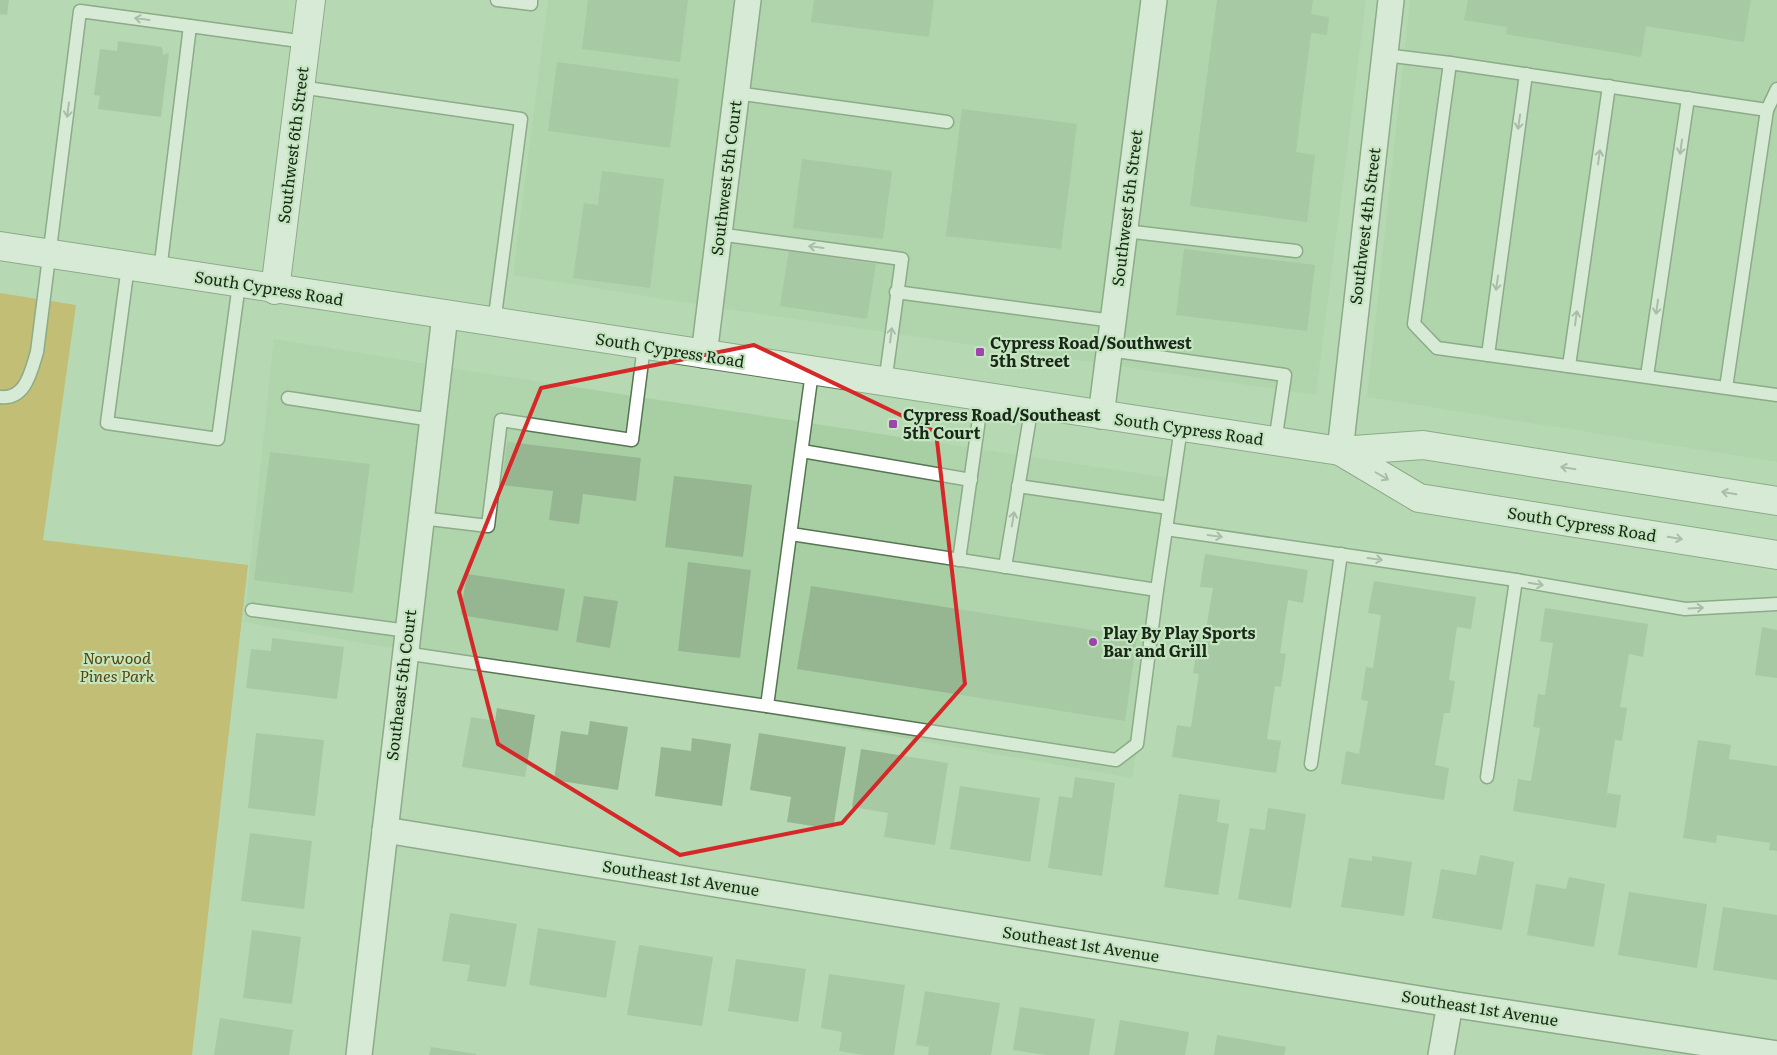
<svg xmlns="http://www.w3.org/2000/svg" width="1777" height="1055" font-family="Literata,serif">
  <rect width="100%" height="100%" fill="#b6d8b2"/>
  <g fill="#a8cfa4">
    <polygon points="548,0 1366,0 1316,395 746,312 513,275"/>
    <polygon points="1410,0 1777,0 1777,462 1367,397"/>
    <polygon points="274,339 496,375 1182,480 1132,778 244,622"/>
  </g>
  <polygon fill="#d19d2c" points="0,293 76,305 43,540 248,565 192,1055 0,1055"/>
  <g fill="#95b691">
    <polygon points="0,0 9,0 7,15 0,14"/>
    <polygon points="588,0 688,0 680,62 582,49"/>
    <polygon points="814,0 934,0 929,37 811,22"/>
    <polygon points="1217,0 1313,0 1311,14 1329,17 1327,35 1311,33 1296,152 1315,155 1307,222 1190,206"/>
    <polygon points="1468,0 1751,0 1744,42 1646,26 1641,57 1506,34 1507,27 1464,20"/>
    <polygon points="118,41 162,47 163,55 169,53 161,117 98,109 100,96 94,95 100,49 117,51"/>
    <polygon points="557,62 679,79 670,148 548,131"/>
    <polygon points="962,109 1077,124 1061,249 946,236"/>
    <polygon points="802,159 892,171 883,239 793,228"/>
    <polygon points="602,171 664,179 650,288 573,278 584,203 598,205"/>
    <polygon points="1184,249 1315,265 1307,331 1176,315"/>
    <polygon points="789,251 876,264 867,319 780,306"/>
    <polygon points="507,442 641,458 636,501 583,494 579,524 549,520 553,491 502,485"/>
    <polygon points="270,452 370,464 353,593 254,580"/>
    <polygon points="674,476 752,485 743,557 665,547"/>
    <polygon points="1205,554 1308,570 1303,603 1288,600 1280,653 1286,654 1281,687 1275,686 1267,739 1281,741 1276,773 1172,757 1177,725 1191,727 1199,674 1193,673 1198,640 1204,641 1213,588 1200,587"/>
    <polygon points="688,562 751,570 740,658 678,651"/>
    <polygon points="467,574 565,589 558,631 460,615"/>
    <polygon points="1374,581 1476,597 1471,629 1457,627 1449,680 1455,681 1450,713 1444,713 1435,765 1449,768 1444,800 1341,784 1346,751 1359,754 1368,701 1361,700 1366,667 1373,668 1381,615 1368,613"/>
    <polygon points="811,586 1137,637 1125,721 797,669"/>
    <polygon points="584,596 618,601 610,648 576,642"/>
    <polygon points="1545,608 1648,624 1643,657 1629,654 1620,707 1627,708 1622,741 1615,740 1607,793 1621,795 1616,828 1513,811 1518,779 1531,781 1540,728 1533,727 1538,694 1545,695 1553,643 1540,641"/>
    <polygon points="1762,627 1777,630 1777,678 1755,675"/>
    <polygon points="272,638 344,647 337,699 246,688 251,649 271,651"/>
    <polygon points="497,708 535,715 525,777 462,767 471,717 495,721"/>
    <polygon points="590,721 628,727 618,790 554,780 561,731 588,735"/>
    <polygon points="256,733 324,740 315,816 248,808"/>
    <polygon points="759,733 846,747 833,829 787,822 791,797 750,790"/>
    <polygon points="692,738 731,744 722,806 655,796 661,747 691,751"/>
    <polygon points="1698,740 1731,745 1729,759 1777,766 1777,851 1769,850 1770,843 1717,835 1716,843 1683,838"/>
    <polygon points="861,749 948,763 935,845 884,837 888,813 852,807"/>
    <polygon points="1075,777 1115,783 1102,876 1048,868 1059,796 1072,798"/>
    <polygon points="960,786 1040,798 1030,862 950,849"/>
    <polygon points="1179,794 1220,800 1217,822 1229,824 1218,895 1164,887"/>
    <polygon points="1268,808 1306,814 1291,908 1238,899 1250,828 1265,830"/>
    <polygon points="250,833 312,841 304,909 241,901"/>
    <polygon points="1480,855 1514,862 1502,930 1432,918 1441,869 1476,875"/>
    <polygon points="1372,856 1412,862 1404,916 1341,907 1349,858 1372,861"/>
    <polygon points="1569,877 1605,884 1594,947 1527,935 1536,884 1566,889"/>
    <polygon points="1629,892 1707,904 1697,968 1618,955"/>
    <polygon points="1723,907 1777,915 1777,980 1713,970"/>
    <polygon points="450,913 517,924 506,987 467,981 470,965 442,961"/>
    <polygon points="538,928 616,941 606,998 529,985"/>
    <polygon points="252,930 301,937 292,1004 243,998"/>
    <polygon points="639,945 713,957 702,1026 627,1015"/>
    <polygon points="736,959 806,969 798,1022 728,1011"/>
    <polygon points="829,974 905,985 894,1055 863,1055 839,1051 842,1032 821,1028"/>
    <polygon points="925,991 1000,1003 991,1055 928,1055 929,1047 916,1045"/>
    <polygon points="1020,1007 1095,1019 1089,1055 1046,1055 1013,1050"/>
    <polygon points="220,1018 293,1030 289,1055 214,1055"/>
    <polygon points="1120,1020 1189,1032 1185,1055 1114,1055"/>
    <polygon points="1217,1035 1286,1047 1284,1055 1214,1055"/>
    <polygon points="431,1047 476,1054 476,1055 429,1055"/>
  </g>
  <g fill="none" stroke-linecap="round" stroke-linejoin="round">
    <defs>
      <g id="service">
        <polyline points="497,0 531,4 531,0"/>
        <polyline points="1385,55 1450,63"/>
        <polyline points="300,87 521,119 494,323"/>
        <polyline points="736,93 947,122"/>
        <polyline points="1767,110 1777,89"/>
        <polyline points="1125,231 1296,251"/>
        <polyline points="718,234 902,259 885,383"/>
        <polyline points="128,266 107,423 218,439 239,284"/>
        <polyline points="160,271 190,26 306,42"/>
        <polyline points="896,292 1113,321"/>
        <polyline points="1109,350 1285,375 1275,442"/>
        <polyline points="1488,355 1526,74"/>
        <polyline points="1569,366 1609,86"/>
        <polyline points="812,372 767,706 1116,760 1137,744 1157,590"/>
        <polyline points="1647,376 1688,98"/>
        <polyline points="1726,388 1767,110 1450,63 1414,324 1437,348 1777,395"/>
        <path d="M0,397C26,400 31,371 37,352L80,11L190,26"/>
        <polyline points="288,398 432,420"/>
        <polyline points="802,451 971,480"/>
        <polyline points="1018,486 1169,508"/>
        <polyline points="421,518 488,526 501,420 632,440 644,346"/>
        <polyline points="1166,529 1516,580 1685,609 1777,604"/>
        <polyline points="791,534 1157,590 1181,428"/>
        <polyline points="959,560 982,398"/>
        <polyline points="1005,567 1032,405"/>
        <polyline points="252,610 408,631"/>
        <polyline points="404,653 767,706"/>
        <polyline points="1311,764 1341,554"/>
        <polyline points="1487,777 1516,580"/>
      </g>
      <g id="minor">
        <polyline points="704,355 748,0"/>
        <polyline points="1101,416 1154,0"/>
        <polyline points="1340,451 1391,0"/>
        <polyline points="385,830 1450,1004 1777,1054"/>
        <polyline points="359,1055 445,315"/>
        <polyline points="1441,1055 1450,1004"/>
      </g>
      <g id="tertiary">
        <polyline points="0,246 1340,451 1423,445 1777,501"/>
        <polyline points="275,290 311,0"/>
        <polyline points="1340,451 1419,498 1777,555"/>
      </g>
    </defs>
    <use href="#service" stroke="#577553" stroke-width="15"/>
    <use href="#minor" stroke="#577553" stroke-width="28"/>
    <use href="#tertiary" stroke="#577553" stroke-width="30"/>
    <use href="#service" stroke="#fff" stroke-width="12"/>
    <use href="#minor" stroke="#fff" stroke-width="25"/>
    <use href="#tertiary" stroke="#fff" stroke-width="28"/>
  </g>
  <defs><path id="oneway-shaft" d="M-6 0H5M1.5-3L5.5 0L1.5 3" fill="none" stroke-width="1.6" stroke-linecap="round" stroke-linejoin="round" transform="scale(1.25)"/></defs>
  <g stroke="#989e97">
    <use href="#oneway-shaft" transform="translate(142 19) rotate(-172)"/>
    <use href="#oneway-shaft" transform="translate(68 110) rotate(97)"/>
    <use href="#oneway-shaft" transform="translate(1519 122) rotate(98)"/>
    <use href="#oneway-shaft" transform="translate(1681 147) rotate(98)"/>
    <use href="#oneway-shaft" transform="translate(1599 157) rotate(-82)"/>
    <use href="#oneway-shaft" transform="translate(816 247) rotate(-172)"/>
    <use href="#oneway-shaft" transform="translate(1497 283) rotate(98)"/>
    <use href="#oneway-shaft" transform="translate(1657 307) rotate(98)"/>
    <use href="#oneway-shaft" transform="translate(1576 318) rotate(-82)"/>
    <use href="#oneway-shaft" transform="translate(891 335) rotate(-83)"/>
    <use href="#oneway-shaft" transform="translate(1568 468) rotate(-171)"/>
    <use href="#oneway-shaft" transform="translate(1382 476) rotate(30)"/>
    <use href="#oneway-shaft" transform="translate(1729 493) rotate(-171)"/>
    <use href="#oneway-shaft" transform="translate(1013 519) rotate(-81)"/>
    <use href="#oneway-shaft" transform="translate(1215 536) rotate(8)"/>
    <use href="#oneway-shaft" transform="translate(1675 538) rotate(9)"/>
    <use href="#oneway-shaft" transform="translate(1375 559) rotate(8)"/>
    <use href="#oneway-shaft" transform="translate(1536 584) rotate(10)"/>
    <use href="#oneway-shaft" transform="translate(1696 608) rotate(-3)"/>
  </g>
  <path d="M0 0H1777V1055H0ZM754,345L936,432L965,684L842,823L680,855L498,744L459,592L541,388Z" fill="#b6d8b2" fill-opacity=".55" fill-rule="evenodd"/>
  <path fill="none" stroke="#d62828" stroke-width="4" stroke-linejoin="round" d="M754,345L936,432L965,684L842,823L680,855L498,744L459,592L541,388Z"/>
  <g fill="#9f43ad" stroke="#c3e5bf" stroke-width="2">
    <rect x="975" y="347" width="10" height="10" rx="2.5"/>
    <rect x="888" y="419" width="10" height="10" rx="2.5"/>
    <circle cx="1093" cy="642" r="5"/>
  </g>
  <g text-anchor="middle" stroke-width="4.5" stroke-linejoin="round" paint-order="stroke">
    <g font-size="16" fill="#1a2718" stroke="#c3e5bf">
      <text transform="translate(293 145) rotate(-83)" y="6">Southwest 6th Street</text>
      <text transform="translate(726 178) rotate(-83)" y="6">Southwest 5th Court</text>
      <text transform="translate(1127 208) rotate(-83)" y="6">Southwest 5th Street</text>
      <text transform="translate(1365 226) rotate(-83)" y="6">Southwest 4th Street</text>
      <text transform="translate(269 288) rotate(9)" y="6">South Cypress Road</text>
      <text transform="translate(670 350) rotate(9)" y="6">South Cypress Road</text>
      <text transform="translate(1189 429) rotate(8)" y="6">South Cypress Road</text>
      <text transform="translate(1582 524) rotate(9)" y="6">South Cypress Road</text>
      <text transform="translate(401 685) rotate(-83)" y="6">Southeast 5th Court</text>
      <text transform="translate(681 878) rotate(9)" y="6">Southeast 1st Avenue</text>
      <text transform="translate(1081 944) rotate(9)" y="6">Southeast 1st Avenue</text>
      <text transform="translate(1480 1008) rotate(9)" y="6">Southeast 1st Avenue</text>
    </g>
    <g font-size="16" font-weight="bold" fill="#1a2718" stroke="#c3e5bf" text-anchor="start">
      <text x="990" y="349">Cypress Road/Southwest<tspan x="990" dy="18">5th Street</tspan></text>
      <text x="903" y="421">Cypress Road/Southeast<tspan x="903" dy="18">5th Court</tspan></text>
      <text x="1103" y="639">Play By Play Sports<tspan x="1103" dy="18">Bar and Grill</tspan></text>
    </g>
    <g font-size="16" font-style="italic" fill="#5c4308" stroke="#c3e5bf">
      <text x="117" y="664">Norwood<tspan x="117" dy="18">Pines Park</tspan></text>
    </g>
  </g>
</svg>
